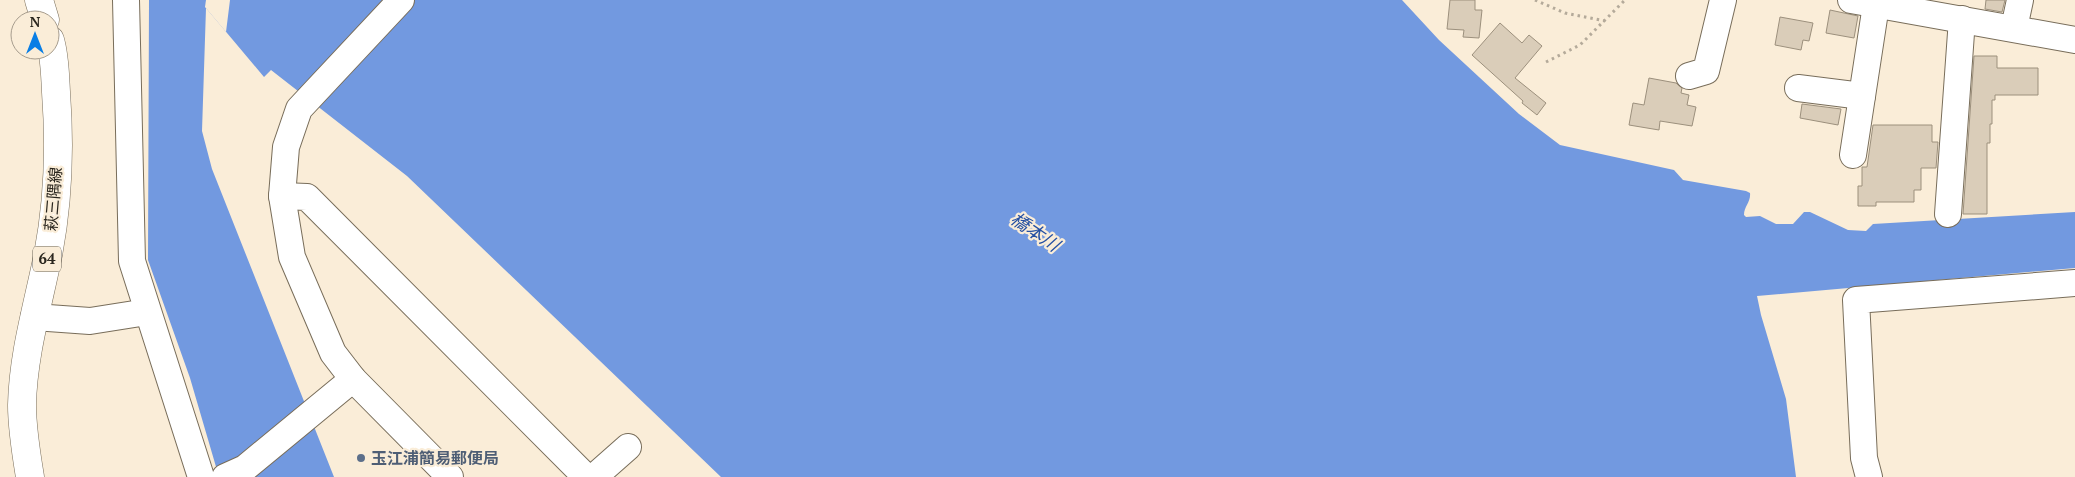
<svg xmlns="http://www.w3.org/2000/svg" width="2075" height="477" font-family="'PT Serif','Noto Sans JP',serif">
  <rect width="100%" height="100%" fill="#faedd8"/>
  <path fill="#7299e0" d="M149,0H1402L1439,40L1519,114L1560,145L1674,170L1683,180L1746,191L1750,193C1751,202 1744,206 1744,215L1746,217L1760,216L1776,224H1793L1804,212H1810L1848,230L1866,231L1873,224L2075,212V268L1757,296L1761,315L1786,399L1796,477H721L407,176L271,70L264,77L206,8L202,131L212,169L334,477H219L190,378L148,260Z"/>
  <polygon fill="#faedd8" points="206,0 230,0 226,32 205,7"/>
  <g fill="#dacdb9" stroke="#9c907d">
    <polygon points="1450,0 1475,0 1475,10 1482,10 1479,38 1463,37 1464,30 1447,29"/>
    <polygon points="1986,0 2005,0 2002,12 1985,9"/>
    <polygon points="1830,10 1858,16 1854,38 1826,33"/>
    <polygon points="1780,17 1813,23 1809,41 1803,40 1801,50 1775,45"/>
    <polygon points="1500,23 1522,43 1529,35 1542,46 1515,78 1546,103 1537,115 1522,103 1523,101 1472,55"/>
    <polygon points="1974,56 1997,56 1997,68 2038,68 2038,95 1995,95 1995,100 1992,100 1992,124 1990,124 1990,143 1987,143 1987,214 1963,214"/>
    <polygon points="1649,78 1676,83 1682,88 1681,93 1689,95 1687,105 1696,107 1692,126 1660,121 1659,130 1629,125 1633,103 1644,105"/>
    <polygon points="1802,104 1841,109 1838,125 1800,118"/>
    <polygon points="1873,125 1932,125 1932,142 1938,142 1936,168 1921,168 1921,190 1914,190 1914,202 1876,202 1876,206 1858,206 1858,186 1862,186 1862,167 1867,167"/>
  </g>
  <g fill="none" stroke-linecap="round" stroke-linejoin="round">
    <defs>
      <g id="minor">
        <polyline points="126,0 132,261 201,477"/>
        <polyline points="401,0 299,109 286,147 282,196 292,257 333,353 353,379 450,477"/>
        <polyline points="1851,0 2075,40"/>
        <polyline points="2014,28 2020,0"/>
        <polyline points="1689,76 1706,71 1723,0"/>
        <polyline points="1798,88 1862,96"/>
        <polyline points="1853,155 1876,5"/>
        <polyline points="282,196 307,197 586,477"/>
        <polyline points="1948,214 1962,19"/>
        <polyline points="34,317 90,321 147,312"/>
        <polyline points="225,477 245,468 353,379"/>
        <polyline points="594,477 628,447"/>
        <polyline points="1869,477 1864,458 1856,300 2075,283"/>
      </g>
      <g id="major">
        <polyline points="39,0 45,20"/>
        <path d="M30,477C26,453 22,429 22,405C23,354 38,305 48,255C58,203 60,146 56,92C55,75 55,57 50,40"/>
      </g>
    </defs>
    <use href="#minor" stroke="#786d5a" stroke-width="28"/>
    <use href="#major" stroke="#786d5a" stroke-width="29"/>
    <g stroke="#b4aa9a" stroke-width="3" stroke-dasharray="2.5 4" stroke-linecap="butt">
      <polyline points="1535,0 1565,13 1605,21"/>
      <polyline points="1546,62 1580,45 1625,0"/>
    </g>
    <use href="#minor" stroke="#fff" stroke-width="26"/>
    <use href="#major" stroke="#fff" stroke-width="28"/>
  </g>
  <circle fill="#5c6f8a" stroke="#faedd8" stroke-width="2" cx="361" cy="458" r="5"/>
  <g text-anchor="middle" stroke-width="4.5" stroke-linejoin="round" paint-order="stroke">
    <rect fill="#faedd8" stroke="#686256" stroke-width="1" x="33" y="246.5" width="28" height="25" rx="4"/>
    <g font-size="15" font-weight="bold" fill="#2a261e">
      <text x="47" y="264">64</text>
    </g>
    <g font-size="16" fill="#2a261e" stroke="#faedd8">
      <text transform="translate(53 199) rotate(-85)" y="6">萩三隅線</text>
    </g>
    <g font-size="16" font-weight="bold" fill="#4e5e75" stroke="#faedd8" text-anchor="start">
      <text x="371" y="464">玉江浦簡易郵便局</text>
    </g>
    <g font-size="18" font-style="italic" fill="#2550a3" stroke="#faedd8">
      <text transform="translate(1035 232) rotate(34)" y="6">橋本川</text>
    </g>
  </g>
  <g transform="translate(35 35)"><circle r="24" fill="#faedd8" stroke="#a79d8e"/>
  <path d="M0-4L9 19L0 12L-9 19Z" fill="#097ee5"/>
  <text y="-8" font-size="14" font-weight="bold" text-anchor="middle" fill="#2a261e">N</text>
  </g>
</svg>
